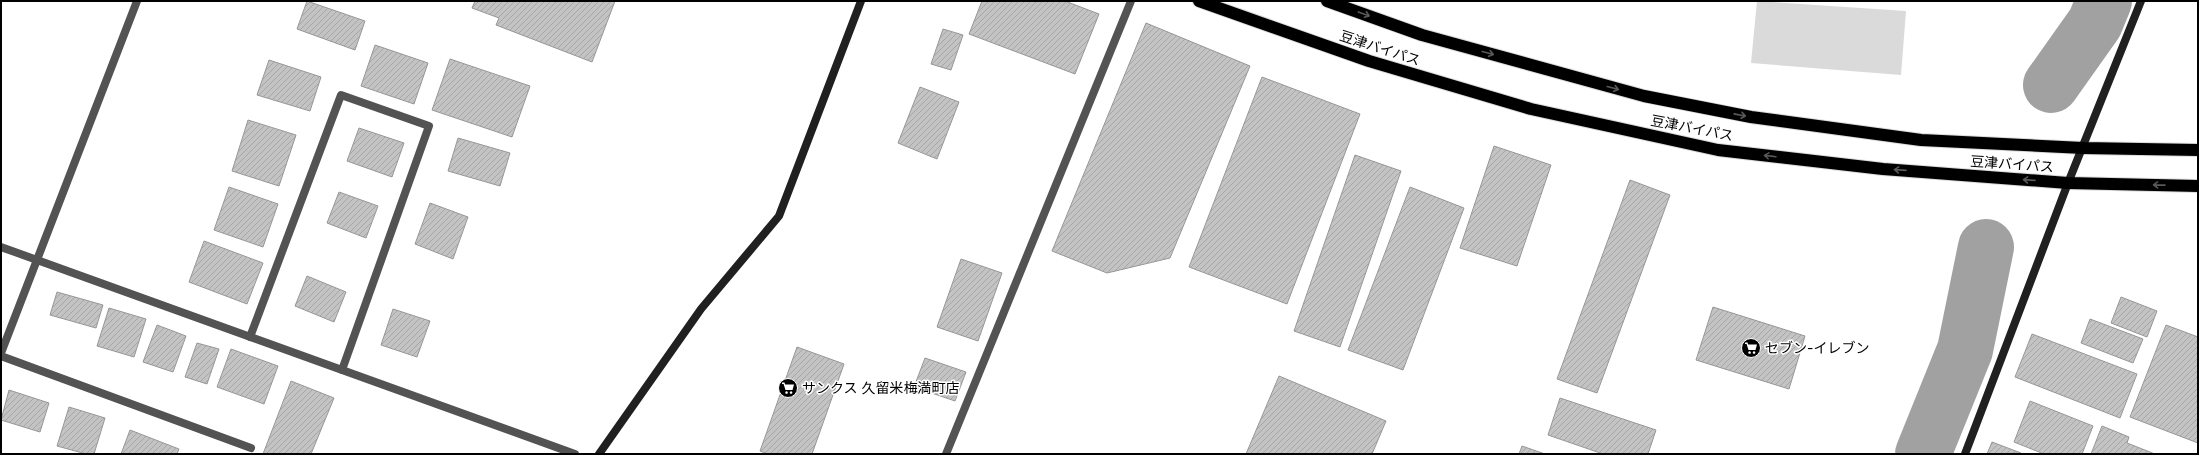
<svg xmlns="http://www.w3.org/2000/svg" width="2199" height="455" font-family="Inter,'Noto Sans JP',sans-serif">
  <defs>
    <pattern id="building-hatch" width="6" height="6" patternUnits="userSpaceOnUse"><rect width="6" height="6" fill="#c3c3c3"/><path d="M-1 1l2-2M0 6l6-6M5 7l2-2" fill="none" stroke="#a6a6a6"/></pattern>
  </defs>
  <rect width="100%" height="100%" fill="#fff"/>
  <polygon fill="#dadada" points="1757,1 1906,11 1901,75 1751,63"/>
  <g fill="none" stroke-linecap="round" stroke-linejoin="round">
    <g stroke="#a1a1a1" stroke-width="56">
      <polyline points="2051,85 2095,23 2104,1"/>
      <polyline points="1923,454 1965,350 1986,247"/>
    </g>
  </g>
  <g fill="url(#building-hatch)" stroke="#979797">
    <polygon points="307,1 365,21 355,50 297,29"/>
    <polygon points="475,1 615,1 592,62 496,25 499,18 472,8"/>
    <polygon points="982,1 1065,1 1099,14 1075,74 969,34"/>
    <polygon points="1146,23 1250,66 1170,258 1107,273 1052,251"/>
    <polygon points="943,29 963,35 951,70 931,64"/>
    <polygon points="375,45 428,63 414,104 361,86"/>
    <polygon points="450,59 530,86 512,137 432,110"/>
    <polygon points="269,60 321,77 310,111 257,95"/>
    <polygon points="1262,77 1360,114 1287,304 1189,267"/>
    <polygon points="920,87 959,102 937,159 898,143"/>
    <polygon points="248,120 296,135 279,186 232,171"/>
    <polygon points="359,128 404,143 392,177 347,161"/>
    <polygon points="458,138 510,153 500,186 448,171"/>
    <polygon points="1494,146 1551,165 1517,266 1460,248"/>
    <polygon points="1355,155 1401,171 1340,347 1294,331"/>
    <polygon points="1630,180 1670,195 1597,393 1557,379"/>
    <polygon points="229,187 278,204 263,247 214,230"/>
    <polygon points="1410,187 1464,208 1403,370 1348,350"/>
    <polygon points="339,192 378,206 366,238 327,223"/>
    <polygon points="430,203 468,217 453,259 415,244"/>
    <polygon points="204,241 263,263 247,304 189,282"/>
    <polygon points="961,259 1002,273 978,341 937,327"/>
    <polygon points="307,276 346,292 334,322 295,306"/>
    <polygon points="57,292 103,305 96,328 50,315"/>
    <polygon points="2121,297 2157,311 2147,337 2111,323"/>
    <polygon points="1713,307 1805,336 1789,389 1696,360"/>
    <polygon points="109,308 146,319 134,357 97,346"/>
    <polygon points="393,309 430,321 417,357 381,345"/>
    <polygon points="2090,319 2143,339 2133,363 2081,343"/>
    <polygon points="157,325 186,336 173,372 143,362"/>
    <polygon points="2166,325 2198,337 2198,443 2130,417"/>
    <polygon points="2032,334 2137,374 2120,418 2015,377"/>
    <polygon points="197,343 219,349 207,384 185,377"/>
    <polygon points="797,347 844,364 812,454 768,454 760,451"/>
    <polygon points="231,349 278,366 264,404 217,387"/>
    <polygon points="925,358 966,372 955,401 914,387"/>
    <polygon points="1279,376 1386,421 1372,454 1246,454"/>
    <polygon points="291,381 334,398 311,454 263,454"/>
    <polygon points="9,390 49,403 40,432 1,420"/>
    <polygon points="1560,398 1656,430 1648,454 1603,454 1548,435"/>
    <polygon points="2030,401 2093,426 2082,454 2044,454 2014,442"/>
    <polygon points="69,407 105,418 94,454 86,454 57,446"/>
    <polygon points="2102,426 2129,437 2127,443 2155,454 2091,454"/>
    <polygon points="130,430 179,449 177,454 121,454"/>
    <polygon points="1992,442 2021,453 1987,454"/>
    <polygon points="1522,446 1545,454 1519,454"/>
  </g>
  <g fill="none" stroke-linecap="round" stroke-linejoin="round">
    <defs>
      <g id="highway">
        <polyline points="1199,1 1369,61 1531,109 1718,150 1883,169 2068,183 2198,186"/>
        <polyline points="1327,1 1422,35 1644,96 1751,117 1921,140 2083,148 2198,150"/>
      </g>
    </defs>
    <use href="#highway" stroke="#dbdbdb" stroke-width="14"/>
    <g stroke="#535353" stroke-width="8">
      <polyline points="1,247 575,454"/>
      <polyline points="250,337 341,95 429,126 342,370"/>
      <polyline points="1,353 137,1"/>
      <polyline points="1,356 251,448"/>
      <polyline points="946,454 1131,1"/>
    </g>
    <g stroke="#202020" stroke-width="8">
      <polyline points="599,454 701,309 779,216 861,1"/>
      <polyline points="1965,454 2068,183 2141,1"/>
    </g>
    <use href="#highway" stroke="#000" stroke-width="12"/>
  </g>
  <defs><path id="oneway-shaft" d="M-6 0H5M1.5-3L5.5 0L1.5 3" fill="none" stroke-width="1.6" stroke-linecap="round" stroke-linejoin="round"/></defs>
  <g stroke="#595959">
    <use href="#oneway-shaft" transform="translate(1364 14) rotate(20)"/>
    <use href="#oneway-shaft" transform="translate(1488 53) rotate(15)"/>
    <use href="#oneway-shaft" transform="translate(1613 88) rotate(15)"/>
    <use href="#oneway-shaft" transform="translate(1740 115) rotate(11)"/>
    <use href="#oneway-shaft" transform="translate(1770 156) rotate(-173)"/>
    <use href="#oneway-shaft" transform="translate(1900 170) rotate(-176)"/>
    <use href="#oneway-shaft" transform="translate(2029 180) rotate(-176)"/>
    <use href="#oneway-shaft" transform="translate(2159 185) rotate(-179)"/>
  </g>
  <defs>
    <symbol id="supermarket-disc" viewBox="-11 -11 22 22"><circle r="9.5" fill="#000" stroke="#fff"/><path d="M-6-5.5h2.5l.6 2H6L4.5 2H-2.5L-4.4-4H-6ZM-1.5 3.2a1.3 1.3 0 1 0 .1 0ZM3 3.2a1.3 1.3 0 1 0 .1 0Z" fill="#fff"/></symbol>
  </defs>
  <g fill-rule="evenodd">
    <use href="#supermarket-disc" x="1740" y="337" width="22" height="22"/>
    <use href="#supermarket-disc" x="777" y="377" width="22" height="22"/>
  </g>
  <g text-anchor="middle" stroke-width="3" stroke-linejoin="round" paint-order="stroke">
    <g font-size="14" fill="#000" stroke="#fff">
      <text transform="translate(1380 48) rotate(18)" y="5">豆津バイパス</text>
      <text transform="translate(1692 128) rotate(11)" y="5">豆津バイパス</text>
      <text transform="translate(2012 164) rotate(4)" y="5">豆津バイパス</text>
    </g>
    <g font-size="14" fill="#000" stroke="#fff" text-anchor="start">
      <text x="1765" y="353">セブン-イレブン</text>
      <text x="802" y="393">サンクス 久留米梅満町店</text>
    </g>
  </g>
  <rect width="2199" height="455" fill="none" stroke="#000000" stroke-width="4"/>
</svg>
